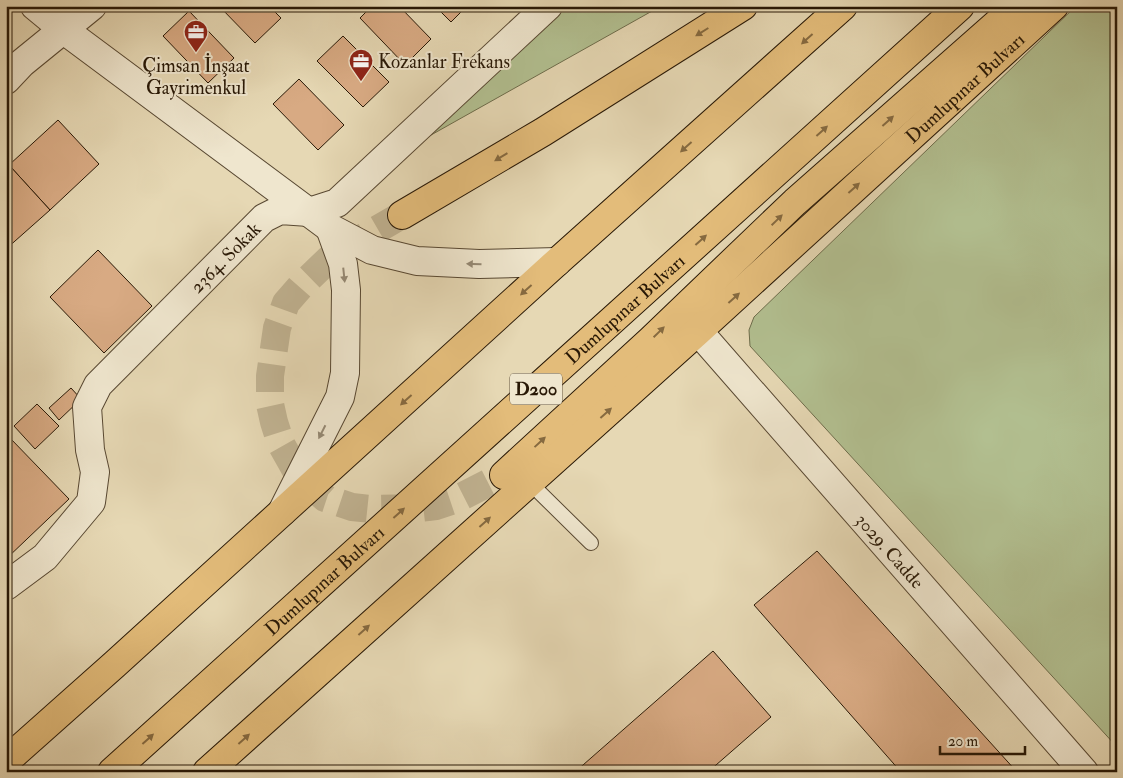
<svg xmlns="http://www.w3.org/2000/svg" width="1123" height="778" font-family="'IM FELL Double Pica',serif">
  <rect width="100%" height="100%" fill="#e6d8b4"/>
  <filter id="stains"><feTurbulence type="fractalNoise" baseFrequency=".004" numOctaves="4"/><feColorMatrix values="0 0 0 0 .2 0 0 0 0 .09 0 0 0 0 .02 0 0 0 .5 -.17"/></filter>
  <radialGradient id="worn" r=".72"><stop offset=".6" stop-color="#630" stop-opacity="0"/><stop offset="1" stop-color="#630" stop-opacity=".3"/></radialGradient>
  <g fill="#b2bf90" stroke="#6d6c4b">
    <polygon points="564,6 661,6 415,144"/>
    <polygon points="1076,6 1117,6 1117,747 750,346 749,330 754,317"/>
  </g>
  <g fill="#d8aa83" stroke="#281806">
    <polygon points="219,6 269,6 281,18 255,43"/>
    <polygon points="372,6 399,6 431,39 405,65 360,18"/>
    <polygon points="435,6 467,6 451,22"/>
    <polygon points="189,11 234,58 208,83 163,36"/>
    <polygon points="343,36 389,82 363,107 317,61"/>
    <polygon points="299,79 344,125 318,150 273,104"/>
    <polygon points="58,120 99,164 50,210 9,165"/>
    <polygon points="9,165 50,210 6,249 6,167"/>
    <polygon points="98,250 152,306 104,353 50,297"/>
    <polygon points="71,388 81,399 59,420 49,408"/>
    <polygon points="37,404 59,426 35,449 14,426"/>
    <polygon points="10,438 69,499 6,559 6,442"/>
    <polygon points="817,551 1017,772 901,772 754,605"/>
    <polygon points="713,651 771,717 708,772 575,772"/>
  </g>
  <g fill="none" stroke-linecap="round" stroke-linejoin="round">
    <polyline stroke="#c0b291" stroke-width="28" stroke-dasharray="28 14" stroke-linecap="butt" points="402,215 338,252 328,260 300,287 286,303 277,328 270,376 270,404 274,422 281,444 298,474 325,498 352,507 371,509 419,508 436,506 457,499 504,475"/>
    <defs>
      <polyline id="lane" points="529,482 591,543"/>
      <g id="street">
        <polyline points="35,6 64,30 330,228 372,250 417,261 479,264 557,262"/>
        <polyline points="6,80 22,63 92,6"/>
        <path id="s1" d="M698,331L1084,772"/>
        <polyline points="282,512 340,397 345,373 346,290 343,264 330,228"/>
        <path id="s2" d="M6,586L45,557L91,502L95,472L90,450L87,407L98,385L264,218L280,210L309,212L337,203L548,6"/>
      </g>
      <g id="highway">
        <polyline points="402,215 543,132 743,6"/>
        <polyline points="504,475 651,340 795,202 1017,6"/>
        <polyline points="6,761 115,664 557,262 843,6"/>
        <path id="s3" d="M112,772L960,6"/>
        <path id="s4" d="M207,772L698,331L1054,6"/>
      </g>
    </defs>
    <use href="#lane" stroke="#584832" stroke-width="16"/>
    <use href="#street" stroke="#584832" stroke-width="30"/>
    <use href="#highway" stroke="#281806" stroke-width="30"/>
    <use href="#lane" stroke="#efe6ce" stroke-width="14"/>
    <use href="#street" stroke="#efe6ce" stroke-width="28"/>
    <use href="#highway" stroke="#e3bc7a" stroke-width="28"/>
  </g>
  <defs><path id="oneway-solid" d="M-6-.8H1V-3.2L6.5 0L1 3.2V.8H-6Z" transform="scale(1.25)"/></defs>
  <g fill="#866a40">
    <use href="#oneway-solid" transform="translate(702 32) rotate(148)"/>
    <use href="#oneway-solid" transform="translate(807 39) rotate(138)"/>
    <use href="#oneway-solid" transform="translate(888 121) rotate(-42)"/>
    <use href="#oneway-solid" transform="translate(822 131) rotate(-42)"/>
    <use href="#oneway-solid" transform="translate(686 147) rotate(138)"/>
    <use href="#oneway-solid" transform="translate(501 157) rotate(149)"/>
    <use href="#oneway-solid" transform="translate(854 188) rotate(-42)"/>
    <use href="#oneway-solid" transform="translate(777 220) rotate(-44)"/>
    <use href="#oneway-solid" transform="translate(701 240) rotate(-42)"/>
    <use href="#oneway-solid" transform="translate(526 290) rotate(138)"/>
    <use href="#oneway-solid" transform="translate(734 298) rotate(-42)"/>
    <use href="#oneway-solid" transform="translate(659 332) rotate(-44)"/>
    <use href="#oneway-solid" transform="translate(406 400) rotate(138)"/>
    <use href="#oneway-solid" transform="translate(606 413) rotate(-42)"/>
    <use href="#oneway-solid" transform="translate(540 442) rotate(-43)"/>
    <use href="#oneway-solid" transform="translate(399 513) rotate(-42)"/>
    <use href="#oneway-solid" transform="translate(485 522) rotate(-42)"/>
    <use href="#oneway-solid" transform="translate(364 630) rotate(-42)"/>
    <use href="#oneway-solid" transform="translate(148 739) rotate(-42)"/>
    <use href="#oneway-solid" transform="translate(244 739) rotate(-42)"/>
  </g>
  <g fill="#958974">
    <use href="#oneway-solid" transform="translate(474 264) rotate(-178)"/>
    <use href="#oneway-solid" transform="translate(344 275) rotate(84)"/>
    <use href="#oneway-solid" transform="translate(322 432) rotate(117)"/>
  </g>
  <defs>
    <symbol id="office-pin" viewBox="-11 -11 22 30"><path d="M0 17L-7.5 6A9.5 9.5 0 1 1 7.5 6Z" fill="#8f2418" stroke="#efe6ce"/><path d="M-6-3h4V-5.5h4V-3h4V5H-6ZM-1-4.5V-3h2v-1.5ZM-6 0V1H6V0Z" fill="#fff"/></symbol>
  </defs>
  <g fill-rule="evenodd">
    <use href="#office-pin" x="182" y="18" width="28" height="38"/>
    <use href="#office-pin" x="347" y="47" width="28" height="38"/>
  </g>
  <g text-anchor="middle" stroke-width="4" stroke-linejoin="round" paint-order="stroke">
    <rect fill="#efe6ce" stroke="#645642" stroke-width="1" x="510" y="373.5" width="52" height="31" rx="4"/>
    <g font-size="18" font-weight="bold" fill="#281806">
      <text x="536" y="395">D200</text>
    </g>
    <g font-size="19" fill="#281806" stroke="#efe6ce" text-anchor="start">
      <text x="378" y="68">Kozanlar Frekans</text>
      <text x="196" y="72" text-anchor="middle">Çimsan İnşaat<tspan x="196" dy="22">Gayrimenkul</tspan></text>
    </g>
    <g font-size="19" fill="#281806" stroke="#efe6ce">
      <text dy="7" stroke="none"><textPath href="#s4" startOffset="1021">Dumlupınar Bulvarı</textPath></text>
      <text dy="7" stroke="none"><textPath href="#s2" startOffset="421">2364. Sokak</textPath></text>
      <text dy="7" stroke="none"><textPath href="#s3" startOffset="691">Dumlupınar Bulvarı</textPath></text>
      <text dy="7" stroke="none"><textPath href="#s1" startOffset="292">3029. Cadde</textPath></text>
      <text dy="7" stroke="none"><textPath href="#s3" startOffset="286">Dumlupınar Bulvarı</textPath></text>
    </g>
  </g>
  <rect width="1123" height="778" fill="none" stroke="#e6d8b4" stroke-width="25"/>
  <rect x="8" y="8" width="1108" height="763" fill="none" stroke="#281806" stroke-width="2.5"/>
  <rect x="12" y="12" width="1098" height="753" fill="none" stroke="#281806"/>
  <path d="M940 746v8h85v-8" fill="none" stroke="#281806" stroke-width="2.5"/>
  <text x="948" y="746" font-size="15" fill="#281806" stroke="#efe6ce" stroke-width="4" paint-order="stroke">20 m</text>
  <rect width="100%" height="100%" filter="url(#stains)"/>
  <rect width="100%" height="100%" fill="url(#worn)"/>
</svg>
